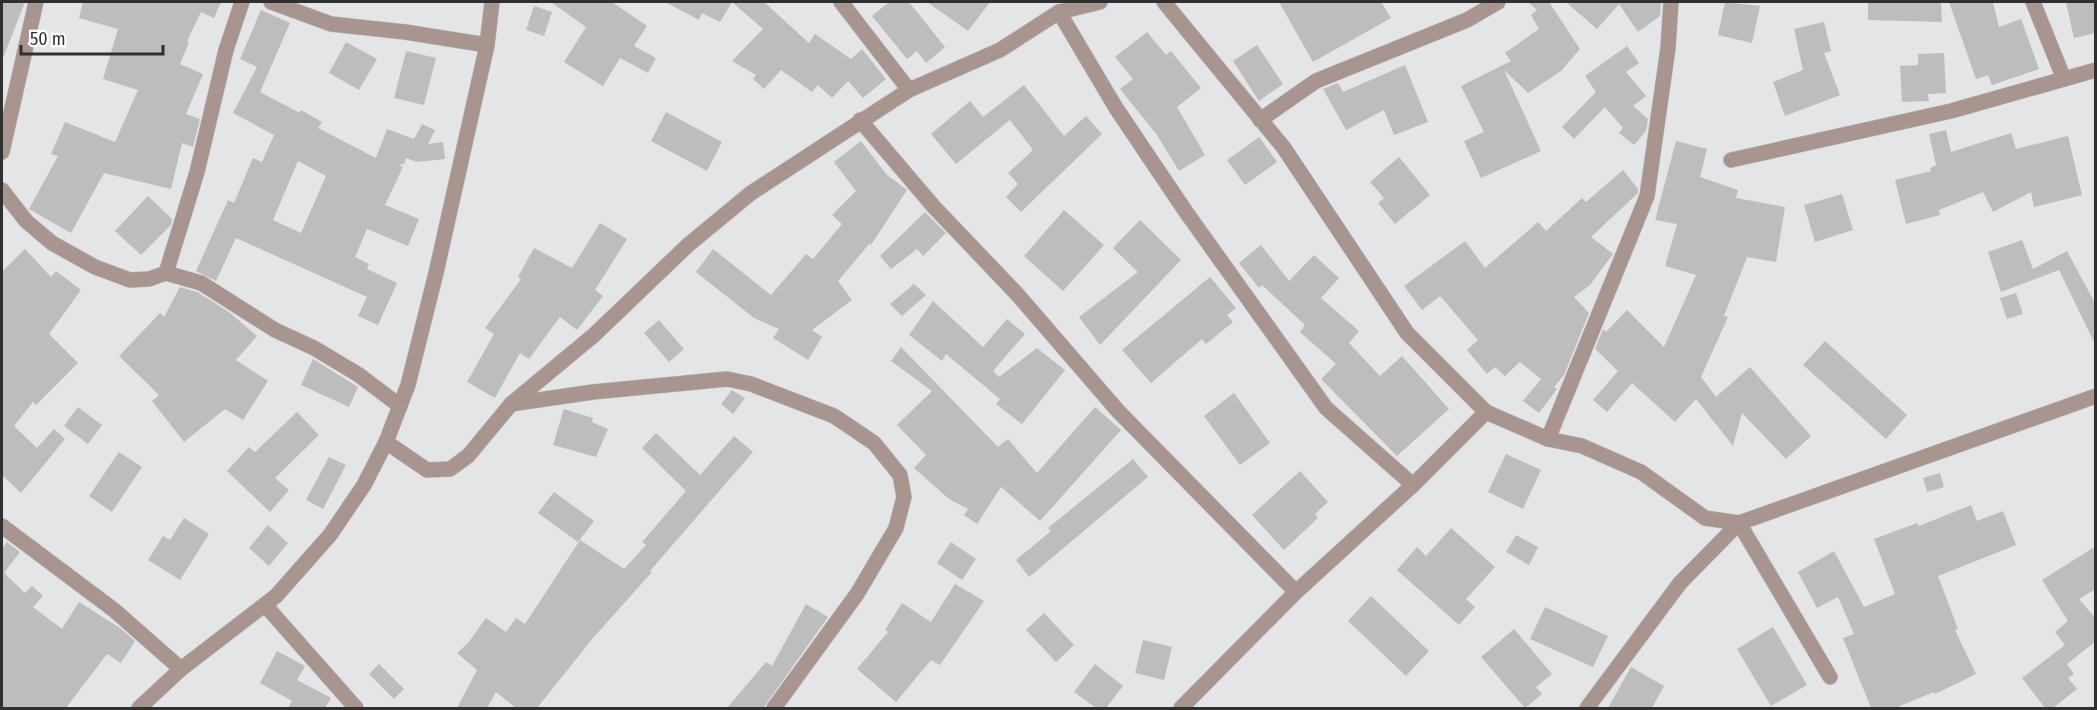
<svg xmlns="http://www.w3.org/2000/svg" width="2097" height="710" font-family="'Fira Sans Condensed',sans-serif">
  <rect width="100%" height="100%" fill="#e4e5e6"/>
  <g fill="#bebdbd" fill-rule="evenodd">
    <polygon points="2,2 25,2 3,58 2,58"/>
    <polygon points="83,2 221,2 214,18 201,12 187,41 189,42 180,64 203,74 186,114 200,119 193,147 182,143 171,189 104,173 71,233 29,209 58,156 51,154 65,122 115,142 138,90 103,79 118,29 79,18"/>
    <polygon points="551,2 612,2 647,26 634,46 656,58 648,73 620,58 603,86 564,62 586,27"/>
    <polygon points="665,2 732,2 720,22 702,13 699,20"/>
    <polygon points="732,2 764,2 809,43 815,34 851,59 862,49 886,79 863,98 848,81 832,98 818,85 812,92 781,70 764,89 753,79 756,75 732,61 763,29"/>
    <polygon points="889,2 909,2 945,47 926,63 917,51 907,59 872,16"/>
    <polygon points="927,2 990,2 968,31"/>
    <polygon points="1279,2 1381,2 1391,18 1313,62"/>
    <polygon points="1528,2 1549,2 1580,49 1561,71 1528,93 1504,70 1541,151 1481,178 1464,141 1484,132 1461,86 1511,61 1505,53 1539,29 1531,15 1537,10"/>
    <polygon points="1566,2 1661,2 1660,16 1638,32 1619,4 1597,29"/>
    <polygon points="1725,2 1760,6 1752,43 1718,35"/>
    <polygon points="1868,2 1941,2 1942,22 1868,20"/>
    <polygon points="1949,2 1993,2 1999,27 2021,19 2039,69 1992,85 1988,75 1976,79"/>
    <polygon points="2066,2 2096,2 2096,33 2074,38"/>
    <polygon points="534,6 552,12 544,36 526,30"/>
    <path d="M261,10L290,23L260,92L300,113L301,110L322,122L318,128L376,158L387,129L414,139L422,124L435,130L428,144L443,142L445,159L417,162L406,158L404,164L398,165L403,167L385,205L419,219L408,246L367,229L355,257L369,264L367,269L397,283L378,325L358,316L367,297L236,238L216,281L196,271L228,200L234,203L253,158L262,162L274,135L233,113L257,67L240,59ZM298,161L326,176L301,233L273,220Z"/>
    <polygon points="1824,22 1831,51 1824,53 1840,95 1785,116 1773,82 1803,70 1794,29"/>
    <polygon points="1147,32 1166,55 1171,51 1201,88 1177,107 1205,155 1179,171 1157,135 1120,89 1133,79 1115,57"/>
    <polygon points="346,42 377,59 359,90 329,73"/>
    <polygon points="1257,45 1283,84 1259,101 1233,61"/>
    <polygon points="1627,46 1639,63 1626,72 1646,96 1633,106 1648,119 1646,131 1634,145 1619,133 1623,128 1605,107 1574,139 1562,127 1596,92 1585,76"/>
    <polygon points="406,51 436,58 424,105 394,98"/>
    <polygon points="1944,53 1946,93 1928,94 1929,101 1902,102 1900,66 1918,65 1918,54"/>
    <polygon points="1405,65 1428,122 1394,135 1384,110 1346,130 1323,89 1338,83 1343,92"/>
    <polygon points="1024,85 1064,136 1086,116 1102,134 1021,212 1006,197 1018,184 1008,173 1033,150 1010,120 956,164 931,134 970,101 983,117"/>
    <polygon points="666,112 722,142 707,171 651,141"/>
    <polygon points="1946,130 1951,152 2011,133 2016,149 2068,136 2082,195 2034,207 2031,192 1993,212 1983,192 1939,210 1940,215 1906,224 1895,180 1931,171 1930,168 1936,165 1929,134"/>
    <polygon points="1259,137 1277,162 1245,185 1227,160"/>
    <polygon points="861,141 887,175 907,190 871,245 870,243 838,281 852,300 812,330 822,337 808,360 773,338 779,329 754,318 696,272 713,249 771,295 806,254 813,259 842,224 832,215 856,191 834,162"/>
    <polygon points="1676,141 1707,149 1700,177 1738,190 1736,198 1785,207 1776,262 1747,257 1724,316 1728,317 1701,377 1716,397 1750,367 1811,436 1786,459 1742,413 1733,446 1696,399 1675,422 1632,383 1607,412 1593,400 1618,371 1595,349 1603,329 1606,332 1627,310 1664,347 1696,275 1665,266 1677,224 1655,220"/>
    <polygon points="1399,157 1430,195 1395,224 1378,203 1384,198 1370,182"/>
    <polygon points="1623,170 1638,189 1638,193 1591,237 1613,254 1590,285 1574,297 1589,313 1564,375 1554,387 1557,389 1539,413 1523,401 1541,379 1520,362 1505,376 1495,367 1487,374 1467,350 1478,340 1440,296 1422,310 1404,286 1465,241 1485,268 1538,222 1546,231 1582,198 1586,202"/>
    <polygon points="1842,194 1853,230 1815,242 1804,205"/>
    <polygon points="148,196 172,219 171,225 141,255 115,231"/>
    <polygon points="1064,210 1104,245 1063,291 1024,256"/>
    <polygon points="925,212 946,233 923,256 917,249 891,269 880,256"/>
    <polygon points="1140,220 1181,260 1100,345 1079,317 1138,272 1113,248"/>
    <polygon points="600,223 627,239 595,290 603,296 577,330 560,317 529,359 520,353 495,398 467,382 494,334 485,328 521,279 518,277 534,248 572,268"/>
    <polygon points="2022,240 2033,269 2067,251 2096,305 2096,346 2059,270 2001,292 1988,252"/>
    <polygon points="1261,245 1289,281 1314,255 1339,278 1321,298 1359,331 1349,343 1380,376 1402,356 1449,409 1397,456 1321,379 1336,364 1300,332 1305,325 1262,285 1259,288 1239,263"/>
    <polygon points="25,249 51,277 56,271 81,290 49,334 78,363 36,405 33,402 14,426 37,448 54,429 65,439 21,493 2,475 2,272"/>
    <polygon points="1210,277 1236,308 1227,315 1233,322 1206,344 1202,339 1151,383 1122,350"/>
    <polygon points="914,284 926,295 902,316 890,304"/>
    <polygon points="180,287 197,292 229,312 257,336 236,360 268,381 243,420 225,409 184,442 152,401 159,395 119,356 160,313 164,317"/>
    <polygon points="2016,293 2023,314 2007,319 2000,298"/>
    <polygon points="933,301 983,347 1007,319 1025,334 993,371 999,377 1037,348 1065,370 1022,424 996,404 1000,399 946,354 942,361 909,335"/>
    <polygon points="659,320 684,349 669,362 644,333"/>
    <polygon points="1825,341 1907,415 1886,439 1803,365"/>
    <polygon points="901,347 998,447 1008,439 1037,473 1095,407 1121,430 1040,521 1001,487 977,524 964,515 968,509 949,499 914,468 926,455 897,425 932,391 891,361"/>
    <polygon points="313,359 358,387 349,407 301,385"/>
    <polygon points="732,390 745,398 733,414 721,404"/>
    <polygon points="1234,393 1270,443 1240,465 1204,416"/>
    <polygon points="78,407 102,425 88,444 64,426"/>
    <polygon points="564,409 593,418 592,422 608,429 596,457 553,445"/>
    <polygon points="297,412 319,435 275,478 289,490 270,512 227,471 249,447 255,452"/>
    <polygon points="656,433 700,475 734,436 753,452 650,571 652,572 593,638 537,708 516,708 496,692 487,708 457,708 477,670 457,653 468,643 486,618 506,632 516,618 525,624 580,540 624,569 646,545 642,542 686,491 642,448"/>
    <polygon points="119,452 142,467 112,512 89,496"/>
    <polygon points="1506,454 1541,470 1523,509 1488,492"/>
    <polygon points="329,457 346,465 323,509 306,500"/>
    <polygon points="1133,459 1148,477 1029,577 1016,560 1051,531 1048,528"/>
    <polygon points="1300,471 1328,502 1315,514 1318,518 1284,550 1252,515"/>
    <polygon points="1940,473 1944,487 1927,492 1923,478"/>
    <polygon points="554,492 594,521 578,542 538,513"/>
    <polygon points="1971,505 1977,521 2003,511 2016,545 1938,576 1958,629 1955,630 1976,674 1935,694 1934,692 1895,708 1871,708 1843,638 1854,634 1838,597 1817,608 1798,572 1834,551 1864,607 1895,594 1874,539 1917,523 1919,526"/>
    <polygon points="184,518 209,534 180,580 148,560 163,536 170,540"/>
    <polygon points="268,525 288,543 269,566 249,548"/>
    <polygon points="1451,528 1495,567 1466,599 1475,607 1459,625 1397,570 1417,547 1426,556"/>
    <polygon points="1516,535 1538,547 1529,565 1506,552"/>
    <polygon points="7,542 20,552 4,573 25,593 32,586 43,596 33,607 62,629 79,602 120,628 135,641 121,663 107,654 66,708 2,708 2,549"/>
    <polygon points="951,542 976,559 962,580 937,563"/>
    <polygon points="2096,546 2096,589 2079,599 2096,619 2096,641 2067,664 2074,674 2068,678 2077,689 2053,708 2045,708 2022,678 2065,645 2055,632 2068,621 2042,580"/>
    <polygon points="955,584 984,601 940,665 931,660 896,702 857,669 888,632 885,630 902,603 931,622"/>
    <polygon points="1371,596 1429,651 1406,676 1348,621"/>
    <polygon points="806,604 828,617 764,707 727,708 766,662 772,666"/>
    <polygon points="1545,607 1608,636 1593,667 1530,639"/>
    <polygon points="1044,613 1074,645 1056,662 1026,630"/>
    <polygon points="1773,627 1807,685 1771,706 1737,649"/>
    <polygon points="1514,629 1552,674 1536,687 1542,694 1525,708 1481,657"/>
    <polygon points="1143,640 1172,647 1164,680 1135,673"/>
    <polygon points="277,651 305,666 297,680 331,698 325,708 288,708 292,701 260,683"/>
    <polygon points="379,664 404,689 394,699 369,674"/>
    <polygon points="1095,664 1123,686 1106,708 1096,708 1074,692"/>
    <polygon points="1631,667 1664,686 1652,708 1608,708"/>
  </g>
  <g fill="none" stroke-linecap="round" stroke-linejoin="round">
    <defs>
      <g id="minor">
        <polyline points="271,2 331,24 405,32 487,45"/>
        <polyline points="841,2 909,90"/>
        <polyline points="1164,2 1284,148 1407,333 1486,412 1548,439 1582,446 1641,472 1705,518 1739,523 2096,396"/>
        <polyline points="2033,2 2064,79"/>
        <polyline points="1059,12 1116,108 1186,212 1326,408 1413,485"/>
        <polyline points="860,120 934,207 1017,294 1118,411 1296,592"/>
        <polyline points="1260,120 1316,81 1467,20 1498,2"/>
        <polyline points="2,152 36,2"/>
        <polyline points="1731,160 1951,111 2096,70"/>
        <polyline points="2,190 26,221 52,243 95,267 130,280 149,279 166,273 201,283 275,330 314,348 359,375 400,406"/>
        <polyline points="166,273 197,172 226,50 242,2"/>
        <polyline points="511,404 593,392 727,379 751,384 834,416 874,443 900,475 904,497 896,528 857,594 774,708"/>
        <polyline points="1548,439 1647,196 1668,48 1671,2"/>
        <polyline points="386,442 427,470 450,469 468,456 511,404 594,335 688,245 751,193 909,90 1000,50 1059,12 1100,2"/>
        <polyline points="2,526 114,610 181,669"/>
        <polyline points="265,605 356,708"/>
        <polyline points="1181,708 1296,592 1413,485 1486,412"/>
        <polyline points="1587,708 1680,583 1739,523 1830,677"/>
      </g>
      <polyline id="tertiary" points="139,708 181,669 276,596 330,535 364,485 386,442 408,385 436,273 487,45 492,2"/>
    </defs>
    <use href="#minor" stroke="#c0c1c2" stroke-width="16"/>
    <use href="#tertiary" stroke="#c0c1c2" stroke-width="16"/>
    <use href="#minor" stroke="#a9958f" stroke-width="15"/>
    <use href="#tertiary" stroke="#a9958f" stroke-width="15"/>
  </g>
  <rect width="2097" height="710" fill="none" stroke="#303031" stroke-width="6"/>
  <path d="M21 45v9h142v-9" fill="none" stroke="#303031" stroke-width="3"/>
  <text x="30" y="45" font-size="18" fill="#303031" stroke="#ffffff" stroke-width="4.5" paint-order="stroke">50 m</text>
</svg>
